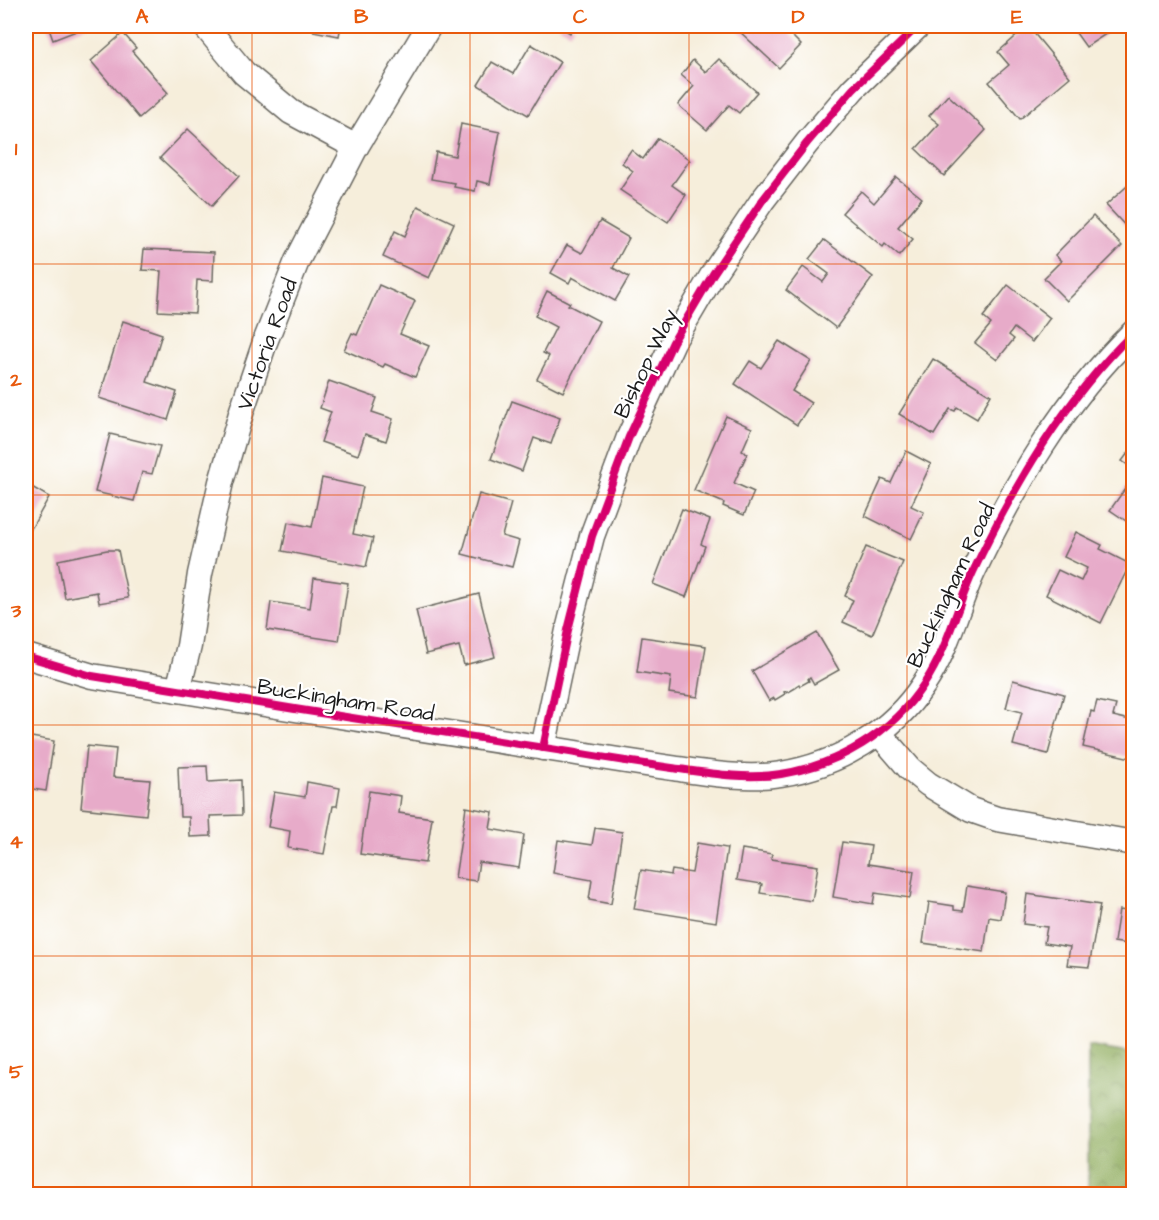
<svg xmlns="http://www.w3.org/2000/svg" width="1159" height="1220" font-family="'Architects Daughter',sans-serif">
  <defs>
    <pattern id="forest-crowns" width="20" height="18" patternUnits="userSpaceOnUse" patternTransform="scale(1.5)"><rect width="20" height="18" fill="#92ae60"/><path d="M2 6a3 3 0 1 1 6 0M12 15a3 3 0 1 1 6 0" fill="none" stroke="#768d4e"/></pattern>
  </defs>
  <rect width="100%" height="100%" fill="#fff"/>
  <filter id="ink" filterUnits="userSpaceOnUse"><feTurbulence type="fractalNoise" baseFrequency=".0167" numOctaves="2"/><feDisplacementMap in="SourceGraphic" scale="12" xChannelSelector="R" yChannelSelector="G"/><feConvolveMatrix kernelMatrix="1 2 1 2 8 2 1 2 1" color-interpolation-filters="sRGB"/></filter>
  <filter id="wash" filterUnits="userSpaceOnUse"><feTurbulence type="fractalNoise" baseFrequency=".008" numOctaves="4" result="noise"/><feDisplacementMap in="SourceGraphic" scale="24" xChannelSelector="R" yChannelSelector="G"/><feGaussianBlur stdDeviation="1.35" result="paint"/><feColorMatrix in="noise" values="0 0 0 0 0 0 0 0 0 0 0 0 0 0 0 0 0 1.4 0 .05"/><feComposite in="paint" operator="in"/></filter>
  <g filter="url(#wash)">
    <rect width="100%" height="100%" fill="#f6eedb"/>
    <polygon fill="url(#forest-crowns)" stroke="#57653e" stroke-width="1.5" points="1088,1046 1133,1054 1133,1194 1088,1194"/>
    <g id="blocks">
      <g fill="#e7abc9">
        <polygon points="48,26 89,26 53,40"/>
        <polygon points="314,26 341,26 339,36 313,31"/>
        <polygon points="558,26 575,26 570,33"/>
        <polygon points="741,26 796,26 789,33 801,45 779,68 737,29"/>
        <polygon points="1028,26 1070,77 1020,119 989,82 1009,65 998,52"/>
        <polygon points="1071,26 1118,26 1086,47"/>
        <polygon points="123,33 136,48 132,51 168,93 139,118 91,61"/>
        <polygon points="531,44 560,62 528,115 478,85 492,62 513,74"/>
        <polygon points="719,59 757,92 739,113 729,105 707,130 678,105 694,86 681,75 693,60 706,72"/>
        <polygon points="948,95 986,130 944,176 916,149 939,124 929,116"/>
        <polygon points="461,124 500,132 490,184 477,181 475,191 454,187 455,183 431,179 436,152 455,156"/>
        <polygon points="188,129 239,176 212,206 160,158"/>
        <polygon points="658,138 690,160 672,185 686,195 668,222 620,190 633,171 622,163 631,150 643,159"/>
        <polygon points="896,177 922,198 898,227 913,239 899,256 885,244 883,247 842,213 861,191 874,203"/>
        <polygon points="1134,180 1134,228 1130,231 1106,205"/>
        <polygon points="418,206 454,223 429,278 383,257 395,231 405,236"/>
        <polygon points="1093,216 1122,246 1067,301 1044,278 1061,261 1055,255"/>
        <polygon points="600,221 629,238 613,268 629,277 615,301 572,277 569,283 551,273 567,245 582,253"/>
        <polygon points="824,240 873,277 836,328 786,290 803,267 823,282 829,274 809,259"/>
        <polygon points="144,249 214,252 213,281 197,280 195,313 158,311 161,271 142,270"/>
        <polygon points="379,285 415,301 400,334 429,346 415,377 385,364 383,367 344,350 352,333 357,335"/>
        <polygon points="1008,285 1050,318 1032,342 1014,328 1009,335 1014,339 997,360 975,343 991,324 983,317"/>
        <polygon points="547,291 570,303 568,305 599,321 563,392 537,379 549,356 543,353 556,327 535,316"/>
        <polygon points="123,321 162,334 147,382 177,392 168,420 99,398"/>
        <polygon points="779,341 811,361 792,391 811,403 797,425 735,384 750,361 761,368"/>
        <polygon points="933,359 991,395 977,419 957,407 955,411 950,409 934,435 899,414"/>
        <polygon points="329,381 377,398 372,412 393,419 386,441 365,434 358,455 321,442 331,412 320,408"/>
        <polygon points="512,401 560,418 551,444 534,438 522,471 491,459"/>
        <polygon points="726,416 752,428 742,451 747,454 734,483 754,492 744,515 723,506 724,503 694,490"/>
        <polygon points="110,434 160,446 152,474 142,472 134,501 95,492"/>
        <polygon points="1134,445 1134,469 1122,461"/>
        <polygon points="906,451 931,464 911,506 924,512 911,539 865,516 882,479 891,483"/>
        <polygon points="1134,476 1134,524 1132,525 1110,510"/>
        <polygon points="322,478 363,487 353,534 373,538 366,567 282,551 288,522 312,527"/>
        <polygon points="30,486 49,497 26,538 26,495"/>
        <polygon points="479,494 511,503 502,536 519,541 512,567 462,554"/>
        <polygon points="682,509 710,520 701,544 705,546 686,597 653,584"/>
        <polygon points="1076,532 1102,545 1100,549 1130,564 1101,623 1046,595 1058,570 1081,581 1087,568 1064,557"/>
        <polygon points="866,547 903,562 872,635 843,622 853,600 845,596"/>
        <polygon points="107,550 118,550 128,598 99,603 97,592 65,598 58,560"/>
        <polygon points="314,578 348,583 339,641 267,630 271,602 310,608"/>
        <polygon points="479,594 495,657 464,665 459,646 426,654 416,610"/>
        <polygon points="817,633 839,670 814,684 810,677 808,679 809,681 800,686 799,684 796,686 797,687 787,693 787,691 784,692 785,694 775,700 774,698 769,701 752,671"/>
        <polygon points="642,637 706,646 698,697 669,693 671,677 637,672"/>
        <polygon points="1013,680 1064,694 1048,754 1013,745 1022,712 1006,708"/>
        <polygon points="1097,701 1116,705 1113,716 1134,721 1134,767 1130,766 1131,758 1083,747 1091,711 1094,712"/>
        <polygon points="26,736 54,741 46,791 26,788"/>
        <polygon points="87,746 116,749 113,777 150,780 146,815 81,808"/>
        <polygon points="207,766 208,782 241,780 242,815 210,816 211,836 190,837 189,817 180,817 178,767"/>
        <polygon points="307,782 340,788 337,806 333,806 324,854 288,848 290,831 268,827 274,792 305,797"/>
        <polygon points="369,791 401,796 399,813 432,818 425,863 360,854"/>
        <polygon points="466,807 493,812 490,829 524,835 519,868 479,862 476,881 455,878"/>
        <polygon points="595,828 622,832 611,904 589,900 592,880 553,873 558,840 592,845"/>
        <polygon points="842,842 871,846 868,864 914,871 910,898 875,893 873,904 833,897"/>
        <polygon points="697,843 727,848 716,922 634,909 641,870 671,875 672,870 692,873"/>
        <polygon points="742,849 772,854 771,859 818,866 812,901 760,893 762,884 737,880"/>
        <polygon points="967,886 1005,892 1001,919 989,917 984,952 923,943 929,902 954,906 954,910 963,911"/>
        <polygon points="1027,894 1100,905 1089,967 1067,965 1070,947 1044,943 1047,927 1023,924"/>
        <polygon points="1119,910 1134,912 1134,945 1114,942"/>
      </g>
    </g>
  </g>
  <g filter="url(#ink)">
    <use href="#blocks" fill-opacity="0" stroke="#68665f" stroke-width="1.5"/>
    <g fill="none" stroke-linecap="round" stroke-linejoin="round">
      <defs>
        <g id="street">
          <polyline points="205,26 244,73 291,112 356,147"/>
          <path d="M26,656L92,676C251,702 411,728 570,752C604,758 638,763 672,768C707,773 746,780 781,774C838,765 892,733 924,684C947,650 956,609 973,572C1014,485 1064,400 1134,332"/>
          <polyline points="178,690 189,646 200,574 221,482 242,410 265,342 297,261 356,147 429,26"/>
          <polyline points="879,733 910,769 928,784 971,810 997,819 1134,843"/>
          <polyline points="543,748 568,630 592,536 629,437 673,342 713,274 762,201 807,143 853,89 918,26"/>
        </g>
      </defs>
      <use href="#street" stroke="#68665f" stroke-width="27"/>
      <use href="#street" stroke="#fff" stroke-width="24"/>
      <defs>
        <g id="cycleway">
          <path d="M26,656L92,676C251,702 411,728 570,752C604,758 638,763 672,768C707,773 746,780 781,774C838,765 892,733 924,684C947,650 956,609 973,572C1014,485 1064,400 1134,332"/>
          <polyline points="543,748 568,630 592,536 629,437 673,342 713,274 762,201 807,143 853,89 918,26"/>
        </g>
      </defs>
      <use href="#cycleway" stroke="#fff" stroke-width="11"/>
      <use href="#cycleway" stroke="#d6006c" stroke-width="8"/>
    </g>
  </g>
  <path fill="none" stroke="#e8590c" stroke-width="1.5" stroke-opacity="0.55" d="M252,26V1194M470,26V1194M689,26V1194M907,26V1194M26,264H1134M26,495H1134M26,725H1134M26,956H1134"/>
  <g text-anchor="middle" stroke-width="4.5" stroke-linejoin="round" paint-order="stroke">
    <g font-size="22" fill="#1c1c1c" stroke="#fff">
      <text transform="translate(266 344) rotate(-70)" y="8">Victoria Road</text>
      <text transform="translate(645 363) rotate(-64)" y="8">Bishop Way</text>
      <text transform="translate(950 585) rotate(-65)" y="8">Buckingham Road</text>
      <text transform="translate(346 699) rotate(9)" y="8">Buckingham Road</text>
    </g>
  </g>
  <rect width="1159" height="1220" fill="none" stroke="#fff" stroke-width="66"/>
  <rect x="33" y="33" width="1093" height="1154" fill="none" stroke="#e8590c" stroke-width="2"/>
  <g font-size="20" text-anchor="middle" font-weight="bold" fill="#e8590c">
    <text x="142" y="23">A</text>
    <text x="361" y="23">B</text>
    <text x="580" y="23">C</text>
    <text x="798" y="23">D</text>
    <text x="1017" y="23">E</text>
    <text x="16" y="155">1</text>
    <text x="16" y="386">2</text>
    <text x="16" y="617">3</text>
    <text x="16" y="848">4</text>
    <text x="16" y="1078">5</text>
  </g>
</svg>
